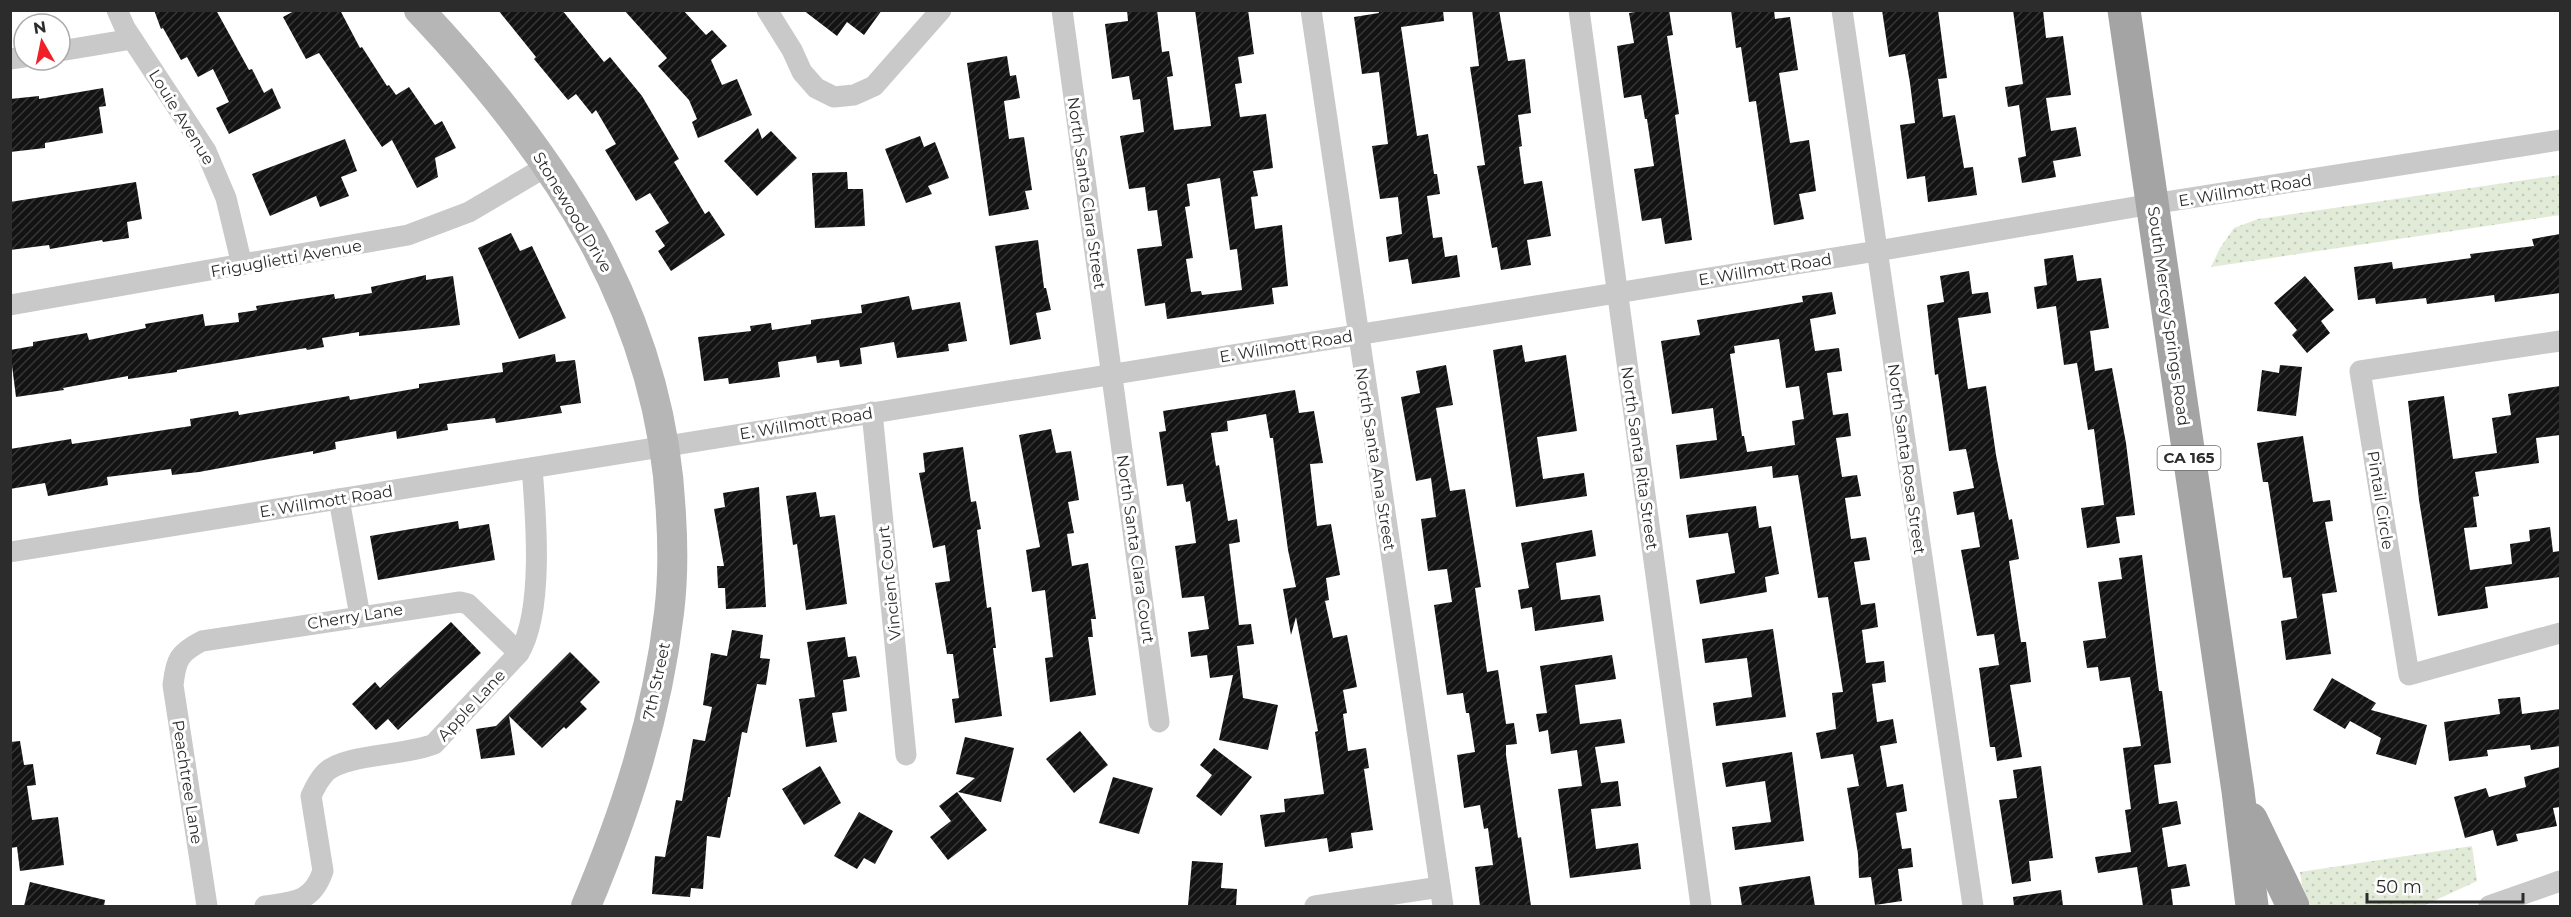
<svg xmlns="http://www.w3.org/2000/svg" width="2571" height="917" font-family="Montserrat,sans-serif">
  <defs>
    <pattern id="grass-dots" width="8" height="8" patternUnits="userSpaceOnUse" patternTransform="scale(1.5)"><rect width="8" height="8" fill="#e2ebd8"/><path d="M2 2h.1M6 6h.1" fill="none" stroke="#c2caba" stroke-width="1.8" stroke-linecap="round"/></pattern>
    <pattern id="building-hatch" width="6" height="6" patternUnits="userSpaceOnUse" patternTransform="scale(1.5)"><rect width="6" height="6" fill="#131313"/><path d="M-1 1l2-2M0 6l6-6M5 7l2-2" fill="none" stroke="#363636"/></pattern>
  </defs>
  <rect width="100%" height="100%" fill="#fff"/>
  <g fill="url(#grass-dots)">
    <polygon points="2560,175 2560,215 2211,267 2220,248 2234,228 2258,219"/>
    <polygon points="2472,846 2477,881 2423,906 2311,906 2302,885 2300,872"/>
  </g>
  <g fill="url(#building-hatch)" fill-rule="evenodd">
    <polygon points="154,10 216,10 249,70 252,69 264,93 272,88 281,108 229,134 216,108 229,102 213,69 198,77 187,57 181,60 163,28 161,29"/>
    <polygon points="296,10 340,10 360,48 362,47 387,86 389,85 396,95 409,87 435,125 442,121 456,148 435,158 438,177 417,188 392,140 382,147 319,53 306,59 283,17"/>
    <polygon points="498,10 562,10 604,62 610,57 642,96 679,159 674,162 705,214 709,211 725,235 671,271 658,251 665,246 655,231 669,223 650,193 636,201 605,150 616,144 596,110 592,114 576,94 568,100 534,59 536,57"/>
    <polygon points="624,10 683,10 706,35 712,30 727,46 711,60 722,85 737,79 752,115 698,138 692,122 697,119 689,100 658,66 667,58"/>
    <polygon points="803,10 882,10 864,35 847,22 837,36"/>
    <path d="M1127,10H1157L1162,52L1169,51L1173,76L1167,77L1174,130L1211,126L1195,10H1248L1254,54L1238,57L1242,83L1235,84L1240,117L1266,114L1273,168L1253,171L1258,196L1251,197L1255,229L1282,225L1288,286L1272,288L1274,304L1167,319L1165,303L1145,306L1137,249L1162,246L1157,210L1148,211L1145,187L1129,189L1120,136L1144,132L1140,99L1133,100L1129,76L1112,79L1105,24L1128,21ZM1220,178L1230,250L1237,249L1242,290L1202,295L1201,291L1191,292L1186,259L1193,258L1185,207L1190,206L1187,184Z"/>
    <polygon points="1378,10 1443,10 1444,21 1401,27 1417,136 1428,134 1434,174 1437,174 1440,194 1427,196 1433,238 1442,237 1445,257 1457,255 1460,277 1412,284 1408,259 1389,262 1386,237 1402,234 1398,197 1380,199 1372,146 1388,144 1379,72 1362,74 1354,17 1379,13"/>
    <polygon points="1472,10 1499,10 1508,61 1525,59 1531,113 1518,115 1522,146 1519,147 1524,184 1542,181 1551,236 1527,240 1531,265 1501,270 1497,247 1492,248 1477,166 1485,165 1470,67 1479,66"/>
    <polygon points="1647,10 1669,10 1673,35 1667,36 1679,114 1675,115 1692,240 1665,244 1661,218 1642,221 1634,169 1654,166 1647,119 1645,119 1641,95 1624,98 1617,46 1634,43 1629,13"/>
    <polygon points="1731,10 1774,10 1775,19 1790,17 1798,70 1779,73 1790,143 1809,140 1816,191 1799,194 1804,219 1774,225 1756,101 1749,102 1741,47 1736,48"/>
    <polygon points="1882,10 1938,10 1947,78 1938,79 1943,117 1955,115 1964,168 1973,167 1977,195 1928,202 1925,176 1907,179 1900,125 1915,123 1910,83 1905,54 1889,57"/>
    <polygon points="2013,10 2043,10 2046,38 2063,36 2071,95 2046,98 2051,131 2076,127 2081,156 2053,161 2056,177 2022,183 2018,158 2026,156 2019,105 2008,107 2005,87 2023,84"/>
    <polygon points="1007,56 1010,76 1016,75 1020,98 1004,101 1009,139 1024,137 1032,190 1025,191 1029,209 989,216 967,63"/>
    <polygon points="103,88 106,106 99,107 103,133 45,143 45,148 10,152 10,99 39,96 39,99"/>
    <polygon points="758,128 762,139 771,131 797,158 757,196 724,161"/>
    <polygon points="920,136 924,147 935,142 949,178 928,186 932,194 906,203 885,149"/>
    <polygon points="345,139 357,171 341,177 349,196 320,207 316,196 270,216 252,174"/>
    <polygon points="847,172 848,189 863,189 865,226 815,228 812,173"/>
    <polygon points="136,182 142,219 127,222 129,238 103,242 102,240 50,249 49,245 10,250 10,202"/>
    <polygon points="511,233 520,251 532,246 566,318 519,339 478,248"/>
    <polygon points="2560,234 2560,293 2495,302 2494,295 2427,304 2426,298 2376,304 2375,298 2358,300 2354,267 2392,262 2393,269 2471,258 2470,254 2534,246 2532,239"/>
    <polygon points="1038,240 1044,288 1046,288 1051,310 1036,313 1041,339 1010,345 995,246"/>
    <polygon points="2073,255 2077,281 2101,278 2109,328 2090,331 2095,371 2112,368 2126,443 2135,515 2116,517 2120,543 2087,548 2081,508 2104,505 2094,429 2088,430 2077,363 2064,365 2056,306 2037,309 2034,287 2047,285 2044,259"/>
    <polygon points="1969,271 1972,294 1988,292 1991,313 1958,318 1968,389 1986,386 1996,455 2009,520 2012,519 2019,559 2009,561 2021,642 2026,642 2031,682 2010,685 2022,757 1997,761 1995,747 1990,747 1979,668 1999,665 1994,634 1977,636 1961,550 1980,547 1974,512 1957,515 1953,492 1974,488 1966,449 1949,451 1938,374 1935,375 1927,305 1944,302 1940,276"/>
    <polygon points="426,275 426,280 453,276 460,325 359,336 359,332 322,338 324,347 307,350 306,348 177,370 177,372 128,379 128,376 63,388 64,390 16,397 10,350 33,346 33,342 87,333 89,340 146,328 145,324 203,314 205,326 239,322 238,313 257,310 256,306 334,294 335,299 372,293 371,287"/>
    <polygon points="2305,276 2334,310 2321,321 2330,333 2307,353 2292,335 2297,330 2274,303"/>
    <path d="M1832,292L1836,314L1810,319L1815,351L1839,348L1842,371L1827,373L1833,415L1848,413L1851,436L1836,438L1842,477L1857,475L1861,496L1845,498L1851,539L1866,537L1870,560L1854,562L1861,605L1875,603L1878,627L1862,630L1866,663L1884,661L1886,682L1872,684L1877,722L1893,719L1897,743L1880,746L1887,787L1903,784L1907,811L1896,813L1902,849L1911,848L1913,867L1898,869L1902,901L1875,905L1871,877L1859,878L1858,854L1847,788L1859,786L1853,754L1821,759L1816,733L1836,729L1832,693L1843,692L1828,597L1818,598L1798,475L1773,478L1772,466L1680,479L1676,445L1717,440L1713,408L1672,414L1661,341L1700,335L1697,320L1803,302L1802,296ZM1779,339L1786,388L1799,386L1804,419L1792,421L1795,445L1747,452L1744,436H1742L1730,354L1735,353L1734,346Z"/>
    <polygon points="909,296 912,310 960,302 967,341 948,344 949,351 897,358 894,342 860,348 862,364 840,367 839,360 817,363 816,356 778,362 780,377 729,384 728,378 704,381 698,337 751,331 750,326 771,323 772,330 811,324 811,320 862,313 861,305"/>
    <polygon points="1522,345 1525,362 1566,355 1577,431 1537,437 1543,479 1584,473 1587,496 1516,507 1493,350"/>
    <polygon points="555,354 556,362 575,360 581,403 560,406 562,413 496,423 495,418 447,424 448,430 397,439 396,431 335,442 336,449 313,454 313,451 199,472 172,475 171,469 107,477 108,485 48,496 45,483 10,489 10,449 71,439 72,444 191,426 190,419 238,411 239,415 349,396 350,400 419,388 419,384 503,372 502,363"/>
    <polygon points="1446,365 1453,405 1436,408 1450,491 1465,489 1481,587 1475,588 1487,672 1498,670 1506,724 1514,723 1517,744 1506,745 1506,755 1518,838 1521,837 1531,906 1480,906 1475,867 1493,865 1488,828 1484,829 1480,805 1464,808 1457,755 1475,752 1469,713 1466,713 1463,693 1447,695 1434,605 1452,602 1447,569 1428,571 1421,519 1436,517 1431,478 1416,481 1401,397 1420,393 1416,371"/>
    <polygon points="2280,365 2302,367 2296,416 2257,411 2262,370 2279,373"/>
    <polygon points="2560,386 2560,435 2536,438 2539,463 2475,472 2479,496 2473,497 2477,527 2464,528 2470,570 2512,564 2510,544 2530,541 2529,530 2550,527 2553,552 2560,551 2560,577 2485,587 2488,608 2438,616 2419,500 2408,401 2444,396 2453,459 2497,453 2492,418 2511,415 2508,394"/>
    <polygon points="1295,390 1299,413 1314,411 1323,463 1310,464 1317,526 1331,524 1340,575 1326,578 1329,600 1325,601 1333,638 1347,635 1357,687 1343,690 1347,713 1343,714 1348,751 1366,748 1369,768 1364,769 1373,830 1351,833 1353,848 1329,852 1327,838 1265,847 1260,815 1285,812 1284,799 1324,794 1315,732 1318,731 1296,617 1291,635 1283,589 1296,587 1288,550 1273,438 1270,438 1266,414 1227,421 1228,431 1211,433 1216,466 1219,465 1228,521 1237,519 1240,542 1229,544 1239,625 1251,624 1254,644 1237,646 1243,698 1278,705 1268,750 1219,740 1233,675 1210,678 1207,655 1191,657 1188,632 1209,629 1204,596 1182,598 1175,546 1196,543 1190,501 1186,502 1183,484 1167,486 1159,432 1166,431 1163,411"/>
    <polygon points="1051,429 1056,453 1071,451 1075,474 1079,500 1068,502 1074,533 1067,534 1072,566 1088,563 1096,619 1091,619 1093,637 1088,637 1096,695 1050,702 1045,658 1053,657 1045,590 1032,592 1026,550 1040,547 1019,435"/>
    <polygon points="2303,436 2313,502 2330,500 2333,521 2325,522 2337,592 2322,594 2331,654 2286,660 2281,621 2297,618 2291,577 2283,578 2268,482 2263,482 2257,443"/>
    <polygon points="963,447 971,502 976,501 981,529 977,530 987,608 991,607 996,648 993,648 1002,716 955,723 952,699 959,698 953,654 947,654 935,583 950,581 945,545 933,548 919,473 925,472 923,453"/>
    <polygon points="759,487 766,607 726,609 725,588 718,588 717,566 724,566 714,509 725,507 723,493"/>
    <polygon points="816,492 820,517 835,515 847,604 806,610 797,544 793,545 786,496"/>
    <polygon points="1756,506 1759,528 1771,526 1779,574 1765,577 1767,592 1700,604 1696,580 1735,573 1728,533 1689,538 1686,515"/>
    <polygon points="458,521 459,529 489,524 495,560 378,580 370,536"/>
    <polygon points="1592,530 1596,556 1556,563 1561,600 1600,595 1604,621 1535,631 1532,607 1521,609 1518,590 1529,588 1521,543"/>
    <polygon points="2142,555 2159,691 2162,691 2171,763 2154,765 2159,804 2177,801 2181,824 2162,828 2168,867 2186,864 2190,886 2171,889 2173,906 2143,906 2137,867 2098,873 2095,857 2131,852 2125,810 2131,809 2123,748 2141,746 2130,677 2100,681 2098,667 2087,668 2083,641 2106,638 2098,582 2122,579 2119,558"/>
    <polygon points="451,622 481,653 398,730 388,719 376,730 352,704 375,682 380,688"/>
    <polygon points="1773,629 1786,717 1716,726 1713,703 1752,697 1747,658 1705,663 1702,639"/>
    <polygon points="732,630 763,635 760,658 770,659 766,685 757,684 747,733 742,732 730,797 728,797 720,838 707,836 703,889 691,888 690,897 652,894 655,856 665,857 676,800 682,801 693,739 705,741 712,707 703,705 711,653 727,656"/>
    <polygon points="845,637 848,657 856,656 860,677 843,680 847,711 832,713 837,742 806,747 799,699 815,697 807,642"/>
    <polygon points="570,652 600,682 580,702 587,709 566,729 564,727 542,748 509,716 515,755 481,759 476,729 496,726"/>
    <polygon points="1612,655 1616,679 1575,685 1580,724 1621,719 1625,743 1595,747 1601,783 1618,781 1621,806 1591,809 1596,849 1638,843 1641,869 1570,878 1558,789 1582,786 1577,750 1551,754 1548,730 1539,732 1536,714 1547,713 1540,666"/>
    <polygon points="2332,678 2376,703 2371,710 2427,725 2416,765 2376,754 2381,738 2350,721 2345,729 2313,710"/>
    <polygon points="2520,697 2522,714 2560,709 2560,746 2531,750 2530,745 2487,750 2488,756 2449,761 2444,722 2500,714 2498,699"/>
    <polygon points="1080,731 1108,765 1074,793 1046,759"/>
    <polygon points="965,737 1014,748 1001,802 958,792 975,778 956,774"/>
    <polygon points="20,741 24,765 33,764 36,785 27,786 32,820 58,817 64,865 20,871 17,847 10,848 10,742"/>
    <polygon points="1214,748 1252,777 1221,816 1196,796 1212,775 1200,765"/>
    <polygon points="1792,752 1804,841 1735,850 1732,827 1771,822 1765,781 1726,787 1722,763"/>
    <polygon points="820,766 841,803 804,825 782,789"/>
    <polygon points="2041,766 2053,858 2029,861 2031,881 2012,884 1999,800 2017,798 2013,770"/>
    <polygon points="2560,767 2560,807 2553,808 2557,826 2516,834 2518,841 2497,846 2493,830 2465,838 2454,797 2486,788 2489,797 2526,787 2524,777"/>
    <polygon points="1113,777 1153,788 1139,834 1099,823"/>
    <polygon points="957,792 987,830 948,860 930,837 951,821 939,806"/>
    <polygon points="859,812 893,831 875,864 864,858 857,869 834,856"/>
    <polygon points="1192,861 1223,863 1221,888 1237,889 1236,906 1188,905"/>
    <polygon points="1810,876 1815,906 1742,906 1739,887"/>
    <polygon points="30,882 105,900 104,906 24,906"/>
    <polygon points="2061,890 2063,906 2014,906 2013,897"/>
  </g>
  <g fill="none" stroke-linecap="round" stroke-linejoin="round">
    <g stroke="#c9c9c9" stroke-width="21">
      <polyline points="117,10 125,28 206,151 226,198 242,265"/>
      <polyline points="767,10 792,50 802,72 816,88 834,97 854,95 874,86 941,10"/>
      <polyline points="1062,10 1159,722"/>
      <polyline points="1311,10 1443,906"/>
      <polyline points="1579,10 1701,906"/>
      <polyline points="1842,10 1973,906"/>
      <polyline points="60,51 132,39"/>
      <polyline points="10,59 24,57"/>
      <polyline points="10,305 408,235 469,212 547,166"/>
      <polyline points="2560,341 2360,371 2409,675 2560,633"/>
      <polyline points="872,412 906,755"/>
      <polyline points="339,499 360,616"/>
      <polyline points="10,552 1877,251 2152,204 2560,140"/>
      <path d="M207,906L173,685C176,659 179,653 202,641L460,602L468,604L519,653"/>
      <path d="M265,906C293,902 312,903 323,871L311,796C315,787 319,779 326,772C345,754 405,756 434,744L519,653C544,612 536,516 532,468"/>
      <polyline points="1315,906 1440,887"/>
      <polyline points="2489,906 2560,881"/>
    </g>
    <path stroke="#b6b6b6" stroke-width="30" d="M419,10C555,154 662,311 671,515C673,547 673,581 669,613C657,716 626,811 586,906"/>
    <g stroke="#a4a4a4" stroke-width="33">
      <polyline points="2124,10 2238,791 2252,906"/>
      <polyline points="2251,819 2293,906"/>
    </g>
  </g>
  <g text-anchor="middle" stroke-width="6" stroke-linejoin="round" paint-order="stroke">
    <rect fill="#fff" stroke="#6b6b6b" stroke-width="1.5" x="2157.5" y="446" width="63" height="24" rx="4.5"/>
    <g font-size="15" font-weight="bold" fill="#2c2c2c">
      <text x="2189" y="463">CA 165</text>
    </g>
    <g font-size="16" fill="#2c2c2c" stroke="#fff">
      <text transform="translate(182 117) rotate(58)" y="6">Louie Avenue</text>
      <text transform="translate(2245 190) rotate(-9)" y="6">E. Willmott Road</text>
      <text transform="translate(1087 193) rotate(82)" y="6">North Santa Clara Street</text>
      <text transform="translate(573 212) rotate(59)" y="6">Stonewood Drive</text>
      <text transform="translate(286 258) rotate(-10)" y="6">Friguglietti Avenue</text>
      <text transform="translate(1765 269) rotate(-9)" y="6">E. Willmott Road</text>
      <text transform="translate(2169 316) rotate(82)" y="6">South Mercey Springs Road</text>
      <text transform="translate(1286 346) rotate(-9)" y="6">E. Willmott Road</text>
      <text transform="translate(806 423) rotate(-9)" y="6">E. Willmott Road</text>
      <text transform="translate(1640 458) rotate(82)" y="6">North Santa Rita Street</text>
      <text transform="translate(1376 459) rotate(81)" y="6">North Santa Ana Street</text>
      <text transform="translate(1907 459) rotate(82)" y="6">North Santa Rosa Street</text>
      <text transform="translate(2381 500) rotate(81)" y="6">Pintail Circle</text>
      <text transform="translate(326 501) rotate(-9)" y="6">E. Willmott Road</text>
      <text transform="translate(1136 549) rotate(82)" y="6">North Santa Clara Court</text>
      <text transform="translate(889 583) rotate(-96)" y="6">Vincient Court</text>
      <text transform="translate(355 616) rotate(-9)" y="6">Cherry Lane</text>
      <text transform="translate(656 681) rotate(-78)" y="6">7th Street</text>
      <text transform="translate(471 705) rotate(-47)" y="6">Apple Lane</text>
      <text transform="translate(188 782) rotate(81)" y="6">Peachtree Lane</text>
    </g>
  </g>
  <rect width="2571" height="917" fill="none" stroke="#2c2c2c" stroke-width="24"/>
  <g transform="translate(42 42) rotate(351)"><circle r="28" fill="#ffffff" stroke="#ababab" stroke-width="1.5"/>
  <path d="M0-4.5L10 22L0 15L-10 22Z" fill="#f12027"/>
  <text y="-9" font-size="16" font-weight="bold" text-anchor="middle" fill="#2c2c2c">N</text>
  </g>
  <path d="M2367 893v9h156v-9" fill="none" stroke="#2c2c2c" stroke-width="3"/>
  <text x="2376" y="893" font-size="18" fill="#2c2c2c" stroke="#ffffff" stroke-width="4.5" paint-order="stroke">50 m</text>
</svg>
